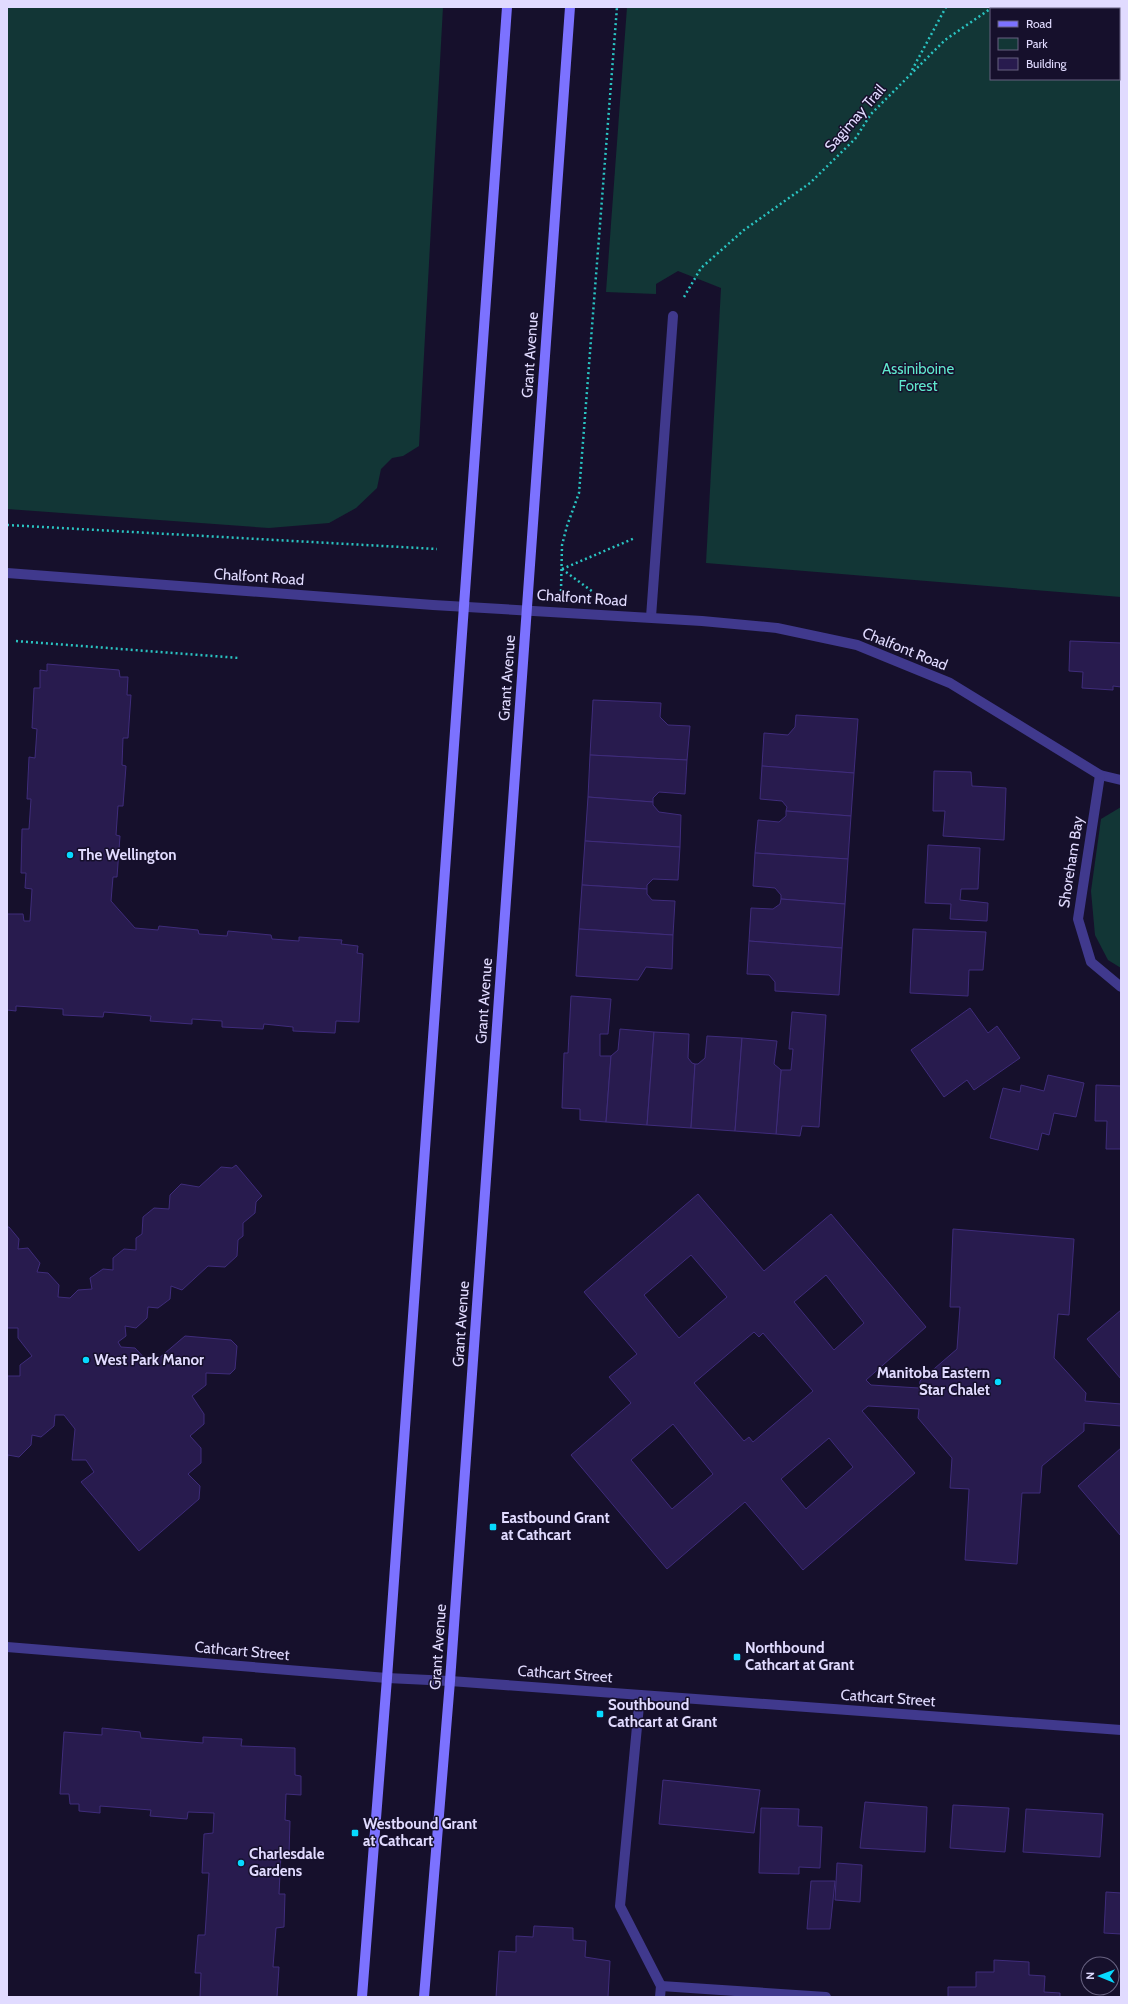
<svg xmlns="http://www.w3.org/2000/svg" width="1128" height="2004" font-family="Cabin,sans-serif">
  <rect width="100%" height="100%" fill="#16102c"/>
  <g fill="#123636" fill-rule="evenodd">
    <polygon points="7,7 443,7 419,446 403,456 392,458 381,469 377,488 356,508 329,523 269,528 7,509"/>
    <path d="M627,7H1121V597L706,563L721,288L678,271L656,284V294L606,292ZM991,9H1119V79H991Z"/>
    <polygon points="1121,807 1121,968 1108,960 1095,935 1091,891 1101,819"/>
  </g>
  <g fill="#281b4e" stroke="#3f2c7b" fill-rule="evenodd">
    <polygon points="1070,641 1121,643 1121,687 1113,686 1113,690 1082,688 1083,672 1069,671"/>
    <polygon points="47,664 119,670 120,677 128,677 127,695 131,695 128,738 123,738 122,765 126,766 123,806 118,806 116,835 120,836 117,877 113,877 111,901 135,928 158,930 159,926 198,930 199,934 227,936 228,931 271,935 272,939 299,941 299,937 342,940 341,944 358,946 357,953 363,954 359,1022 336,1021 335,1033 293,1031 293,1027 264,1024 263,1029 222,1027 222,1021 192,1019 192,1024 150,1021 151,1016 104,1012 103,1017 63,1015 63,1009 16,1006 16,1011 7,1010 7,914 23,914 24,921 30,921 32,889 25,888 26,873 21,873 22,829 29,829 31,799 27,799 29,757 35,758 37,729 32,728 34,688 40,688 40,670 47,671"/>
    <polygon points="593,700 661,703 660,717 668,725 690,726 687,760 590,755"/>
    <polygon points="796,715 858,719 854,773 762,766 764,733 788,735 795,727"/>
    <polygon points="590,755 687,760 685,794 659,792 653,798 653,802 588,797"/>
    <polygon points="762,766 854,773 851,816 786,811 787,807 782,801 760,799"/>
    <polygon points="934,771 971,772 972,786 1006,788 1004,840 943,836 945,811 933,811"/>
    <polygon points="588,797 653,802 653,805 659,812 681,815 680,847 585,841"/>
    <polygon points="786,811 851,816 848,859 755,853 758,820 779,822 786,816"/>
    <polygon points="585,841 680,847 678,880 653,879 647,885 647,889 582,885"/>
    <polygon points="928,845 980,848 978,889 961,889 960,900 988,903 987,921 950,919 951,904 925,903"/>
    <polygon points="755,853 848,859 845,904 781,899 781,895 775,888 753,886"/>
    <polygon points="582,885 647,889 647,894 652,900 675,901 673,935 579,929"/>
    <polygon points="781,899 845,904 842,948 749,941 751,908 773,909 780,904"/>
    <polygon points="579,929 673,935 672,969 646,967 638,980 576,976"/>
    <polygon points="913,929 986,932 983,970 969,970 968,996 910,993"/>
    <polygon points="749,941 842,948 839,995 775,991 775,982 769,975 747,974"/>
    <polygon points="571,996 611,999 608,1034 600,1034 600,1056 611,1056 606,1122 580,1120 580,1109 562,1108 564,1053 568,1053"/>
    <polygon points="970,1008 988,1033 997,1026 1020,1058 974,1090 967,1080 944,1097 911,1050"/>
    <polygon points="792,1012 826,1015 819,1127 802,1126 800,1136 776,1134 781,1070 791,1070 793,1049 789,1049"/>
    <polygon points="620,1029 654,1032 647,1125 606,1122 611,1056 618,1050"/>
    <polygon points="654,1032 689,1034 688,1058 692,1063 695,1064 691,1128 647,1125"/>
    <polygon points="707,1036 742,1038 735,1131 691,1128 695,1064 698,1064 705,1058"/>
    <polygon points="742,1038 777,1041 774,1064 781,1070 776,1134 735,1131"/>
    <polygon points="1048,1075 1084,1083 1076,1117 1054,1113 1049,1135 1042,1133 1038,1150 990,1138 1003,1088 1020,1092 1021,1085 1044,1091"/>
    <polygon points="1096,1085 1121,1086 1121,1149 1106,1149 1107,1121 1095,1121"/>
    <polygon points="236,1165 262,1196 256,1202 255,1213 243,1223 243,1236 238,1240 237,1256 225,1267 208,1266 182,1290 171,1286 170,1299 158,1308 148,1307 147,1318 136,1328 125,1326 126,1336 118,1342 121,1347 135,1348 151,1365 185,1336 231,1340 237,1346 235,1369 230,1374 206,1373 206,1385 192,1396 204,1414 204,1424 190,1436 201,1448 201,1463 188,1474 200,1486 199,1499 139,1551 81,1482 94,1472 86,1460 72,1460 75,1429 64,1415 55,1415 54,1426 41,1437 32,1435 31,1445 19,1457 8,1455 7,1466 7,1376 20,1376 20,1365 32,1356 18,1338 18,1328 7,1328 7,1227 9,1227 19,1239 18,1249 28,1248 40,1263 37,1272 48,1273 59,1285 58,1297 70,1298 78,1290 92,1289 90,1278 103,1269 113,1270 113,1258 124,1249 136,1250 136,1238 142,1234 143,1217 154,1208 169,1209 170,1195 181,1184 199,1187 221,1167 232,1168"/>
    <path d="M698,1194L764,1271L831,1214L926,1327L866,1380L871,1385L919,1388L920,1381L957,1349L960,1307H950L953,1229L1074,1239L1069,1315L1058,1314L1054,1358L1086,1393L1085,1401L1121,1404V1426L1084,1423V1431L1042,1466L1040,1493H1022L1017,1564L965,1560L969,1489L950,1488L952,1458L918,1418L919,1409L868,1406L862,1411L915,1473L803,1570L745,1502L667,1569L571,1455L631,1403L609,1377L637,1354L584,1292ZM691,1255L727,1297L679,1338L644,1295ZM826,1275L864,1323L834,1350L794,1302ZM754,1332L759,1337L763,1333L813,1391L753,1442L749,1437L744,1441L694,1383ZM673,1424L713,1474L672,1509L631,1460ZM829,1438L853,1467L806,1509L781,1479Z"/>
    <polygon points="1121,1310 1121,1379 1087,1339"/>
    <polygon points="1121,1448 1121,1536 1078,1486"/>
    <polygon points="102,1728 140,1732 141,1738 203,1743 203,1737 242,1739 241,1746 295,1748 295,1775 301,1776 301,1795 286,1794 285,1820 290,1821 289,1854 281,1854 279,1894 285,1894 284,1927 276,1928 273,1967 279,1967 277,1997 200,1997 201,1973 195,1973 198,1935 205,1935 209,1873 202,1873 204,1834 213,1833 214,1813 188,1812 187,1819 150,1816 151,1810 100,1806 100,1813 79,1811 79,1804 70,1804 69,1794 60,1794 64,1732 102,1735"/>
    <polygon points="663,1780 760,1790 754,1833 659,1824"/>
    <polygon points="865,1802 927,1807 925,1852 860,1848"/>
    <polygon points="953,1805 1009,1808 1005,1852 950,1848"/>
    <polygon points="761,1808 799,1809 798,1826 822,1827 820,1868 799,1867 799,1874 759,1873"/>
    <polygon points="1026,1809 1103,1814 1100,1857 1023,1852"/>
    <polygon points="837,1863 862,1865 860,1902 835,1900"/>
    <polygon points="811,1881 835,1881 830,1929 807,1929"/>
    <polygon points="1106,1892 1121,1893 1121,1934 1104,1933"/>
    <polygon points="534,1926 573,1928 573,1940 586,1941 585,1957 610,1961 608,1997 496,1997 499,1951 516,1952 516,1936 533,1937"/>
    <polygon points="994,1960 1029,1962 1029,1975 1045,1976 1044,1992 1060,1993 1060,1997 948,1997 948,1987 976,1987 976,1972 994,1972"/>
  </g>
  <g fill="none" stroke-linecap="round" stroke-linejoin="round">
    <g stroke="#2ac4c2" stroke-width="2.5" stroke-dasharray="2 3" stroke-linecap="butt">
      <polyline points="912,70 946,7"/>
      <polyline points="684,297 701,268 744,230 810,183 855,139 871,114 945,40 993,7"/>
      <polyline points="7,525 437,549"/>
      <polyline points="562,569 635,538"/>
      <polyline points="562,569 593,592"/>
      <polyline points="561,591 562,545 567,526 579,493 617,7"/>
      <polyline points="16,641 239,658"/>
    </g>
    <g stroke="#40398d" stroke-width="10">
      <polyline points="651,617 673,316"/>
      <polyline points="640,1695 620,1906 661,1986 660,1997"/>
      <polyline points="661,1986 826,1997"/>
    </g>
    <g stroke="#40398d" stroke-width="10">
      <polyline points="7,573 433,605 702,621 777,628 857,645 950,683 1100,775 1121,780"/>
      <polyline points="1100,775 1078,919 1091,962 1121,987"/>
      <polyline points="7,1647 387,1678 450,1681 1121,1730"/>
    </g>
    <g stroke="#7c72ff" stroke-width="10">
      <polyline points="362,1997 387,1678 507,7"/>
      <polyline points="424,1997 450,1681 570,7"/>
    </g>
  </g>
  <g fill="#07daff" stroke="#16102c" stroke-width="1.5">
    <circle cx="70" cy="855" r="4"/>
    <circle cx="86" cy="1360" r="4"/>
    <circle cx="998" cy="1382" r="4"/>
    <rect x="489" y="1523" width="8" height="8" rx="2"/>
    <rect x="733" y="1653" width="8" height="8" rx="2"/>
    <rect x="596" y="1710" width="8" height="8" rx="2"/>
    <rect x="351" y="1829" width="8" height="8" rx="2"/>
    <circle cx="241" cy="1863" r="4"/>
  </g>
  <g text-anchor="middle" stroke-width="3" stroke-linejoin="round" paint-order="stroke">
    <g font-size="15" fill="#e1dbff" stroke="#16102c">
      <text transform="translate(855 118) rotate(-49)" y="5">Sagimay Trail</text>
      <text transform="translate(530 355) rotate(-86)" y="5">Grant Avenue</text>
      <text transform="translate(259 577) rotate(4)" y="5">Chalfont Road</text>
      <text transform="translate(582 598) rotate(4)" y="5">Chalfont Road</text>
      <text transform="translate(905 649) rotate(22)" y="5">Chalfont Road</text>
      <text transform="translate(507 678) rotate(-86)" y="5">Grant Avenue</text>
      <text transform="translate(1071 862) rotate(-81)" y="5">Shoreham Bay</text>
      <text transform="translate(484 1001) rotate(-86)" y="5">Grant Avenue</text>
      <text transform="translate(461 1324) rotate(-86)" y="5">Grant Avenue</text>
      <text transform="translate(438 1647) rotate(-86)" y="5">Grant Avenue</text>
      <text transform="translate(242 1651) rotate(5)" y="5">Cathcart Street</text>
      <text transform="translate(565 1674) rotate(4)" y="5">Cathcart Street</text>
      <text transform="translate(888 1698) rotate(4)" y="5">Cathcart Street</text>
    </g>
    <g font-size="15" fill="#5fe7cc" stroke="#16102c">
      <text x="918" y="374">Assiniboine<tspan x="918" dy="17">Forest</tspan></text>
    </g>
    <g font-size="15" font-weight="bold" fill="#e1dbff" stroke="#16102c" text-anchor="start">
      <text x="78" y="860">The Wellington</text>
      <text x="94" y="1365">West Park Manor</text>
      <text x="990" y="1378" text-anchor="end">Manitoba Eastern<tspan x="990" dy="17">Star Chalet</tspan></text>
      <text x="501" y="1523">Eastbound Grant<tspan x="501" dy="17">at Cathcart</tspan></text>
      <text x="745" y="1653">Northbound<tspan x="745" dy="17">Cathcart at Grant</tspan></text>
      <text x="608" y="1710">Southbound<tspan x="608" dy="17">Cathcart at Grant</tspan></text>
      <text x="363" y="1829">Westbound Grant<tspan x="363" dy="17">at Cathcart</tspan></text>
      <text x="249" y="1859">Charlesdale<tspan x="249" dy="17">Gardens</tspan></text>
    </g>
  </g>
  <rect width="1128" height="2004" fill="none" stroke="#e1dbff" stroke-width="16"/>
  <rect x="990" y="8" width="130" height="72" fill="#16102c" stroke="#676180"/>
  <rect x="998" y="21" width="20" height="6" fill="#7c72ff" stroke="#676180"/>
  <text x="1026" y="28" font-size="12" fill="#e1dbff">Road</text>
  <rect x="998" y="38" width="20" height="12" fill="#123636" stroke="#676180"/>
  <text x="1026" y="48" font-size="12" fill="#e1dbff">Park</text>
  <rect x="998" y="58" width="20" height="12" fill="#281b4e" stroke="#676180"/>
  <text x="1026" y="68" font-size="12" fill="#e1dbff">Building</text>
  <g transform="translate(1100 1976) rotate(271)"><circle r="19" fill="#16102c" stroke="#676180"/>
  <path d="M0-3L7 15L0 10L-7 15Z" fill="#07daff"/>
  <text y="-6" font-size="11" font-weight="bold" text-anchor="middle" fill="#e1dbff">N</text>
  </g>
</svg>
